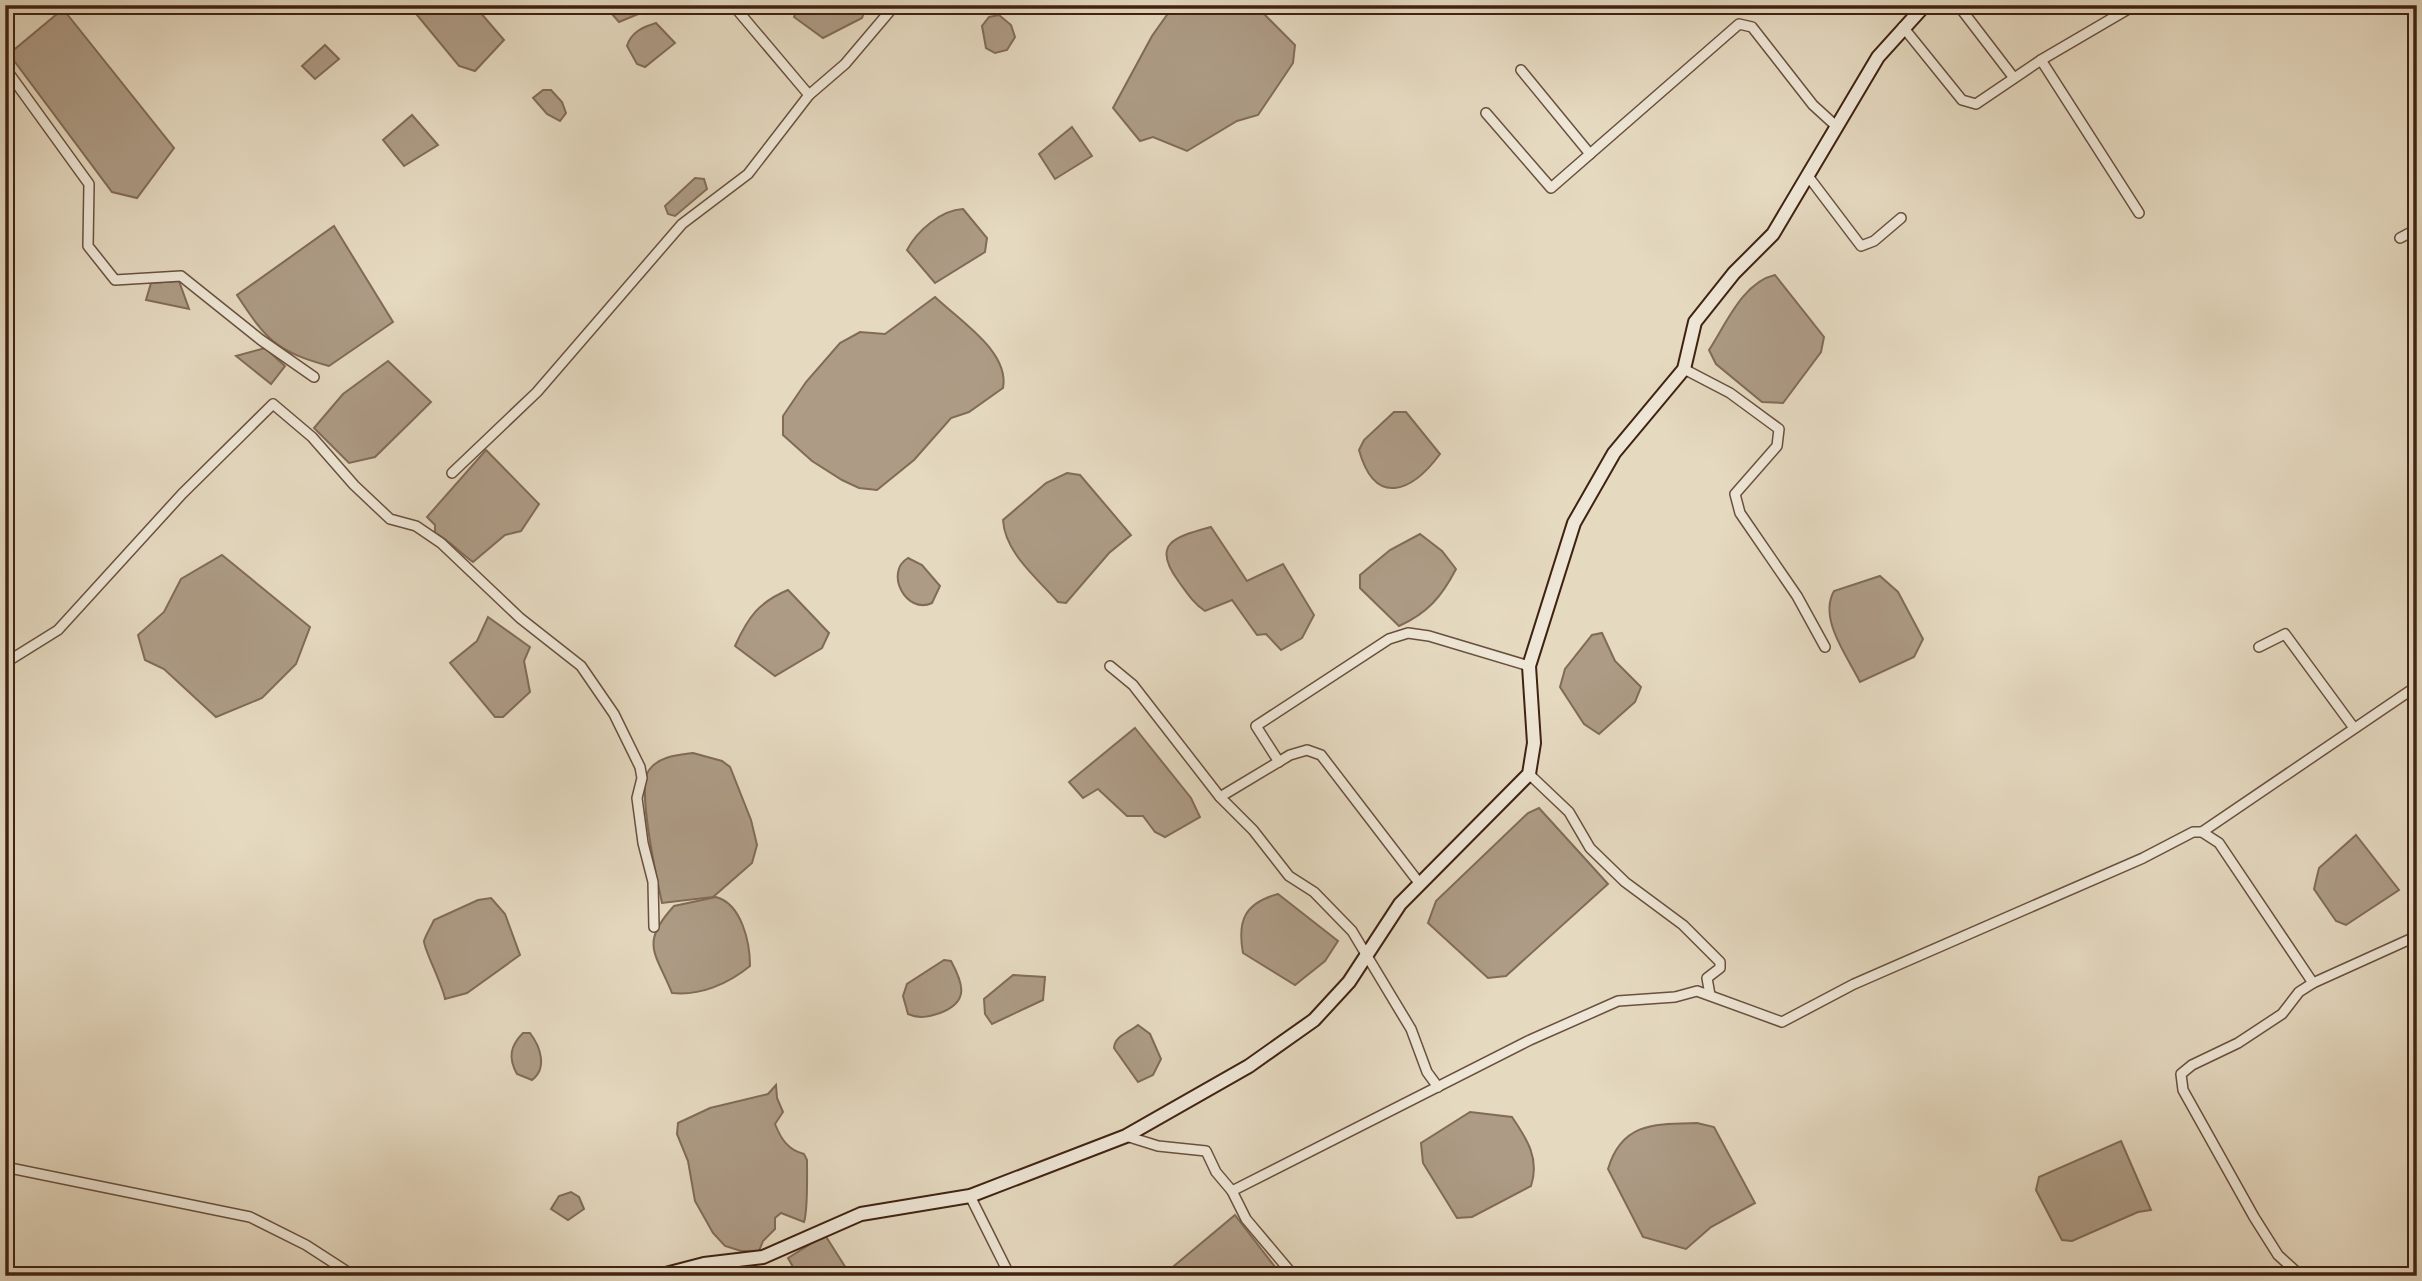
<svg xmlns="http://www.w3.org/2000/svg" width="2422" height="1281" font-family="'EB Garamond',serif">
  <rect width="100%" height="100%" fill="#e5d9c0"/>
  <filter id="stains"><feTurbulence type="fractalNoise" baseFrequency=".00286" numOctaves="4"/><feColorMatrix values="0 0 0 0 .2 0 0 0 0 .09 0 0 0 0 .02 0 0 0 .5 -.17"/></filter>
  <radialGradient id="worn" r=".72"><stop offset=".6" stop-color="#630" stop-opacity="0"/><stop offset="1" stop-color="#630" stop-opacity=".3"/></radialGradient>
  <g fill="#ad9b85" stroke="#816b57" stroke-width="2">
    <polygon points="426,5 474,5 504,40 475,71 459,66 417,15"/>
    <polygon points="604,5 660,5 619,22"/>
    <polygon points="799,5 861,5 865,10 862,18 823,38 794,17"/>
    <polygon points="1174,5 1255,5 1295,45 1293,63 1258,115 1237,121 1187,151 1153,137 1140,141 1113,108 1152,36"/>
    <polygon points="63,9 174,148 137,198 112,192 9,54"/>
    <polygon points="999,15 1011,25 1015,37 1007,50 995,53 986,48 982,26 989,17"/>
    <path d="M656,23L675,43L645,67L637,64L627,46C631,32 643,27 656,23Z"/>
    <polygon points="325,45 339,59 315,79 302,66"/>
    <polygon points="543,90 551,90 562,102 566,113 560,121 547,114 533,98"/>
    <polygon points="412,115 438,145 404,166 383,140"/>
    <polygon points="1072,127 1092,156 1055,179 1039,154"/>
    <polygon points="695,178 704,179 707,189 675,216 668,214 665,206"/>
    <path d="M963,209L987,238L985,252L935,283L907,250C917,231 941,210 963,209Z"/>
    <path d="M334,226L393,322L329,366C276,351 267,341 237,295Z"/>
    <path d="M1775,275L1824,337L1821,352L1783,403L1762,402L1716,364L1709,350C1726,324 1743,282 1775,275Z"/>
    <polygon points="179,281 189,309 146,300 151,283"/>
    <path d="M935,297C960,321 1010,352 1003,388L969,412L951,418L914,460L877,490L859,488L842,480L812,461L783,435V416L806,382L840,343L860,332L885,334Z"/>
    <polygon points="265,348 285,366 271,384 236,356"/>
    <polygon points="388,361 431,402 375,457 349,463 314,428 343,394"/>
    <path d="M1394,412H1406L1440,454C1411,493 1375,507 1359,450L1364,440Z"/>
    <path d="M486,450L539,504L521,531L505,535L473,562C459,552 450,541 435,533V525L427,517Z"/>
    <path d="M1067,473L1080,475L1131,535L1109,553L1066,603L1058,602C1037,578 1005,553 1003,520L1046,483Z"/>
    <path d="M1211,527L1247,581L1283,564L1314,615L1302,638L1281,650L1266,634L1257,635L1232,600L1205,611C1194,604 1187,593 1179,582C1150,543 1175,537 1211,527Z"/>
    <path d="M1420,534L1442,551L1456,569C1442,596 1428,613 1399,626L1360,588V575L1390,550Z"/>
    <polygon points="222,555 310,627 296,664 262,698 216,717 164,669 145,660 138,635 164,612 181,579"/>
    <path d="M908,558L922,565L940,586L932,603C906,615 884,572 908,558Z"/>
    <path d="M1880,576L1898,592L1923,639L1914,657L1860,682C1848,657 1818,619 1834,591Z"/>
    <path d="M788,590L829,633L822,648L775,676L735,646C748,617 759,602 788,590Z"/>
    <polygon points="488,617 530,647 524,661 530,692 503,717 495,717 450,663 477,641"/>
    <polygon points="1602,633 1615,661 1641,687 1635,702 1599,734 1584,724 1560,687 1565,669 1592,635"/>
    <polygon points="1135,728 1191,798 1200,817 1165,837 1155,832 1143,816 1127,816 1098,789 1083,798 1069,782"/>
    <path d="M693,753L722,761L730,767L751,820L757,845L752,863L713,897L662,903C657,879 636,787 649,770C659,756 678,755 693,753Z"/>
    <polygon points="1539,808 1608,884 1506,976 1488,978 1428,923 1436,901 1528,813"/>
    <polygon points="2356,835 2399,890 2346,925 2336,921 2314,889 2319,868"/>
    <path d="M1278,894L1338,941L1325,961L1295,985L1243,953C1237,920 1245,903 1278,894Z"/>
    <path d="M716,897C742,904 750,943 750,966C728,984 700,996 672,993C656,953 639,944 674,906Z"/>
    <path d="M491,898L505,914L520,955L467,993L445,999C443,986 423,947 424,941C426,934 431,927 434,920L478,900Z"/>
    <path d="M944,960L951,961C964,985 969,1002 940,1013C928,1017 919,1019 908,1014L903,996L907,984Z"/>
    <polygon points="1013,975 1045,977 1043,1000 992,1024 985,1014 984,999"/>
    <path d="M1138,1025L1150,1034L1161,1059L1153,1075L1138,1082L1114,1048C1115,1035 1129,1033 1138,1025Z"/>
    <path d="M523,1033H530C540,1046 548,1068 532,1080L517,1074C508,1058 510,1046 523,1033Z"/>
    <path d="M776,1085L777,1098L783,1112L775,1124C781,1139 788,1150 804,1154L807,1160C807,1175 808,1210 804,1222L781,1213L775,1218V1229L763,1241L759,1251H741L725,1246L713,1233L695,1201L688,1161L677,1134L678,1123L710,1108L768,1094Z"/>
    <path d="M1470,1112L1512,1117C1527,1139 1540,1159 1531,1186L1472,1217L1457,1218L1423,1163L1421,1143Z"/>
    <path d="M1697,1123L1714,1127L1755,1203L1711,1227L1686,1249L1643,1237L1608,1169C1622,1122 1655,1124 1697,1123Z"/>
    <polygon points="2121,1141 2151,1210 2138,1212 2072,1241 2062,1240 2036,1190 2039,1177"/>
    <polygon points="571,1192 579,1197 584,1209 568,1220 551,1209 559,1196"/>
    <polygon points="1235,1215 1282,1276 1162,1276"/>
    <polygon points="825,1235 851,1276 798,1276 788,1258"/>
  </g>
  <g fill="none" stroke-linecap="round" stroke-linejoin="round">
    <defs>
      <g id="street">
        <polyline points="733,5 809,95 845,64 895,5"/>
        <polyline points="1958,5 2014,78"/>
        <polyline points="1903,27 1962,100 1976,104 2041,60 2135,5"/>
        <polyline points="2041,60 2139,213"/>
        <polyline points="1521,70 1590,154"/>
        <polyline points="5,73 8,72 89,184 88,246 115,280 181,276 261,340 314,377"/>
        <polyline points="1486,113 1551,188 1739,24 1752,27 1813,105 1836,126"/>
        <polyline points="1808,176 1861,246 1874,241 1901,218"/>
        <polyline points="2400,238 2417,229"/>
        <polyline points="1684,369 1730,393 1779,429 1777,446 1735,494 1740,513 1797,596 1825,647"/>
        <polyline points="452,473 537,392 682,224 748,174 809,95"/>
        <polyline points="2259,647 2285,634 2354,728"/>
        <polyline points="5,663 58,630 182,494 273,404 312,437 354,485 390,519 416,526 441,543 520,618 581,666 614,714 640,767 642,778 637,798 643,843 653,882 654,927"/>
        <polyline points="1110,666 1133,685 1220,797 1253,830 1289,876 1314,892 1352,931 1411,1029 1427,1072 1438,1087"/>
        <polyline points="1279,762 1256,726 1389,639 1408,633 1429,636 1529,666"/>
        <polyline points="1529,774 1569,812 1590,848 1625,882 1683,925 1720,962 1720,968 1707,978 1710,995"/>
        <polyline points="1220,797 1290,755 1307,750 1321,755 1420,884"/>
        <polyline points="2202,832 2417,686"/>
        <polyline points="1126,1136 1158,1146 1206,1151 1216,1172 1232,1191"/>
        <polyline points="5,1167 250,1217 306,1245 354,1276"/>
        <polyline points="970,1196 1010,1276"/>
        <polyline points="1294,1276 1246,1219 1232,1191 1530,1040 1618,1001 1675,997 1697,991 1782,1022 1854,984 2143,858 2193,832 2202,832 2219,843 2313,983 2417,936"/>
        <polyline points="2301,1276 2278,1255 2254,1217 2183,1090 2181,1074 2192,1065 2238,1043 2282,1014 2299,992 2313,983"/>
      </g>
      <polyline id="secondary" points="658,1276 704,1264 763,1257 861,1214 970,1196 1126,1136 1249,1066 1314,1020 1349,982 1400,904 1529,774 1534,743 1529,666 1574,523 1614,453 1684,369 1695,322 1734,273 1773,234 1878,57 1925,5"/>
    </defs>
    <use href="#street" stroke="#69503e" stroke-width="12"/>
    <use href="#secondary" stroke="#402212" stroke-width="16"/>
    <use href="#street" stroke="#eee6d6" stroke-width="9"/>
    <use href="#secondary" stroke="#eee6d6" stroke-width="12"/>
  </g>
  <rect width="2422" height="1281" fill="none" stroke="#e5d9c0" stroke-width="28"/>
  <rect x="7" y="7" width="2408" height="1267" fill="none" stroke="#402212" stroke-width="3.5"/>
  <rect x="14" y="14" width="2394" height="1253" fill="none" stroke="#402212" stroke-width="2"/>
  <rect width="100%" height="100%" filter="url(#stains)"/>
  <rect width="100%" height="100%" fill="url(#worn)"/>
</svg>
